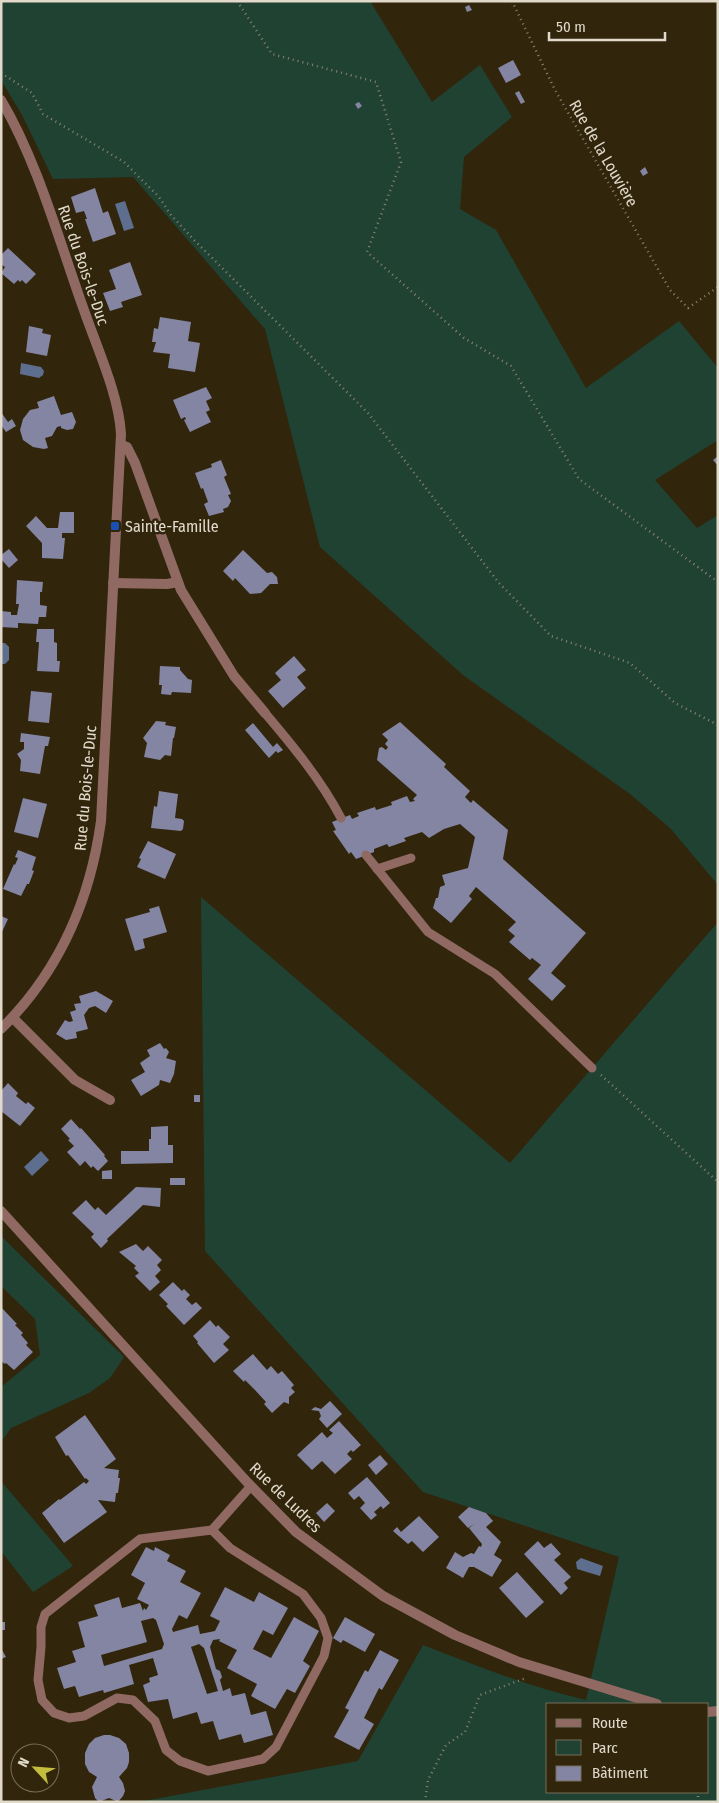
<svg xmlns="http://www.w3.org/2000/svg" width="719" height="1803" font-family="'Fira Sans Condensed',sans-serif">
  <rect width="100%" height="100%" fill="#31250c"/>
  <g fill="#204233" fill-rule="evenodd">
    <polygon points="1,1 370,1 432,102 480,65 512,117 464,157 460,209 496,230 586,388 679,321 718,368 718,440 655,480 697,528 718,515 718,885 670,828 630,794 463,675 320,547 265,329 133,177 53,179 22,115 1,80"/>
    <path d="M201,897L510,1163L718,922V1802H139L358,1761L423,1645C477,1666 530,1687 586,1700L619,1557L423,1492L205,1251ZM548,1704H708V1792H548Z"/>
    <polygon points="1,1236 124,1357 110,1378 89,1393 11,1428 1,1442 1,1387 40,1355 35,1319 1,1286"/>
    <polygon points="1,1481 73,1566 33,1592 1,1551"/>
  </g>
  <g fill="#5e6e8e">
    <polygon points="125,201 134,228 124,231 115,204"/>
    <polygon points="21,363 41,367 44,371 43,375 39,378 20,374"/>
    <polygon points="1,643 5,643 9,647 9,660 5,664 1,664"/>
    <polygon points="41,1151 49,1160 32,1176 24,1167"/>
    <polygon points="581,1558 603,1566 600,1576 577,1569 576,1562"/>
  </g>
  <g fill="#8485a2" fill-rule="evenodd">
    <polygon points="469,5 472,10 467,12 465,7"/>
    <polygon points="513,60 521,75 506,83 498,68"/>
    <polygon points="519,91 525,102 521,104 515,93"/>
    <polygon points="359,102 362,106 358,109 355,104"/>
    <polygon points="645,167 648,173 643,176 640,171"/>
    <polygon points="95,188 103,213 108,211 116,234 93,242 85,219 87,219 84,211 76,213 71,197"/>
    <polygon points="8,248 36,274 26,284 22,280 20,282 18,280 14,284 1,273 5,267 1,264 1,255"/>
    <polygon points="130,262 142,295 121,302 123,307 110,311 103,293 116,289 109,270"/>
    <polygon points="160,317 191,322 188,341 200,343 195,372 168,368 170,354 153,352 156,342 152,342 154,328 158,329"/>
    <polygon points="29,326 43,329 42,333 51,335 47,356 26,352"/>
    <polygon points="206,387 212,398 206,401 210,410 206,412 211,422 190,432 184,420 186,419 185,417 181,419 173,400"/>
    <polygon points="54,396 61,415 72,412 76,422 73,429 67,430 61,428 61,426 57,427 52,436 45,438 48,448 44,449 33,447 23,440 20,430 23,419 30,410 39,408 37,402"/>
    <polygon points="1,412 8,422 12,419 16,426 6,432 1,425"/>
    <polygon points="718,456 718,466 713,460"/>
    <polygon points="221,460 227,475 224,477 231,494 228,495 231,501 228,507 223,509 224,512 209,516 204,504 208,502 203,488 201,489 195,473 212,467 211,464"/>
    <polygon points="60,512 74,512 74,533 62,533 62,538 65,538 63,559 42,558 42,543 26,526 36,516 47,528 58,528"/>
    <polygon points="9,549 18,560 9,568 1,559 1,555"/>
    <polygon points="243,550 267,573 272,572 277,577 278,584 270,584 261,593 250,594 235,578 233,581 223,571"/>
    <polygon points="17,580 43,582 42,592 40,592 40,605 47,606 46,617 39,617 38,624 18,623 18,628 1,627 1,611 11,612 11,615 17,615 19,604 16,604"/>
    <polygon points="37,629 54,629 54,642 57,643 57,661 60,661 59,672 37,671 39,642 36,642"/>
    <polygon points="294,656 306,670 297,677 306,688 283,708 268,691 281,680 275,673"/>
    <polygon points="160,666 180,667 180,670 188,679 192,680 191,693 172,692 171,695 161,694 162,685 159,685"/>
    <polygon points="31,691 52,693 49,723 28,721"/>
    <polygon points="156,721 166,722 165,725 176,727 174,738 173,738 171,756 165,755 160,760 144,757 147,743 143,738"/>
    <polygon points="400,722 446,764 444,767 470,791 465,797 471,803 473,800 508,830 503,859 586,933 551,973 566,986 552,1001 528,979 541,965 532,958 530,960 509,942 515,936 508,930 516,922 476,887 469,896 472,899 451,923 433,908 436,898 438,898 440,887 445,885 442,875 468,868 475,837 460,824 444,829 429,838 422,832 404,838 406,841 389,847 387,844 374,849 374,852 356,859 351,852 349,854 333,831 336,830 332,822 350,815 352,819 359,816 357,813 375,807 376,810 392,805 391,802 407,796 410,802 415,801 413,799 417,795 377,760 379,748 382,747 386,750 388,747 385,744 388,740 382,734"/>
    <polygon points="253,723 273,747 277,743 283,750 278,753 276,751 269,758 245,730"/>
    <polygon points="21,733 50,737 48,746 45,746 40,774 20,771 21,760 17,754 24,749 24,742 20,742"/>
    <polygon points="159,791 178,794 175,818 182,819 184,821 183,829 181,831 151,828 154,806 157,807"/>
    <polygon points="23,798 47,804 38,838 14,832"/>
    <polygon points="148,841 176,854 165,879 137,867 141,859 139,858"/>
    <polygon points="18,850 36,857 32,870 34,871 29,884 27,884 21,896 3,889 14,864 15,865 18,858 15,857"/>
    <polygon points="159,906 167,932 143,939 145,948 135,951 125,919 150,912 149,909"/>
    <polygon points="1,916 8,919 1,934"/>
    <polygon points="96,991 113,1001 106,1013 95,1006 89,1008 84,1015 88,1029 76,1032 77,1038 66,1040 56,1034 65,1020 69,1022 73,1021 70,1012 76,1010 74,1004 81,1003 79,996"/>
    <polygon points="160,1043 164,1049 166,1048 169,1052 166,1058 176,1061 174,1074 170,1083 160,1080 159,1085 141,1096 131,1080 145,1072 140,1063 150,1056 147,1050"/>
    <polygon points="8,1083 18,1093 16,1096 26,1104 28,1102 35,1108 20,1126 1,1111 1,1091"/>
    <rect x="194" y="1095" width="6" height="7"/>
    <polygon points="71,1119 80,1129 81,1128 105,1155 104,1156 108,1161 98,1171 93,1166 91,1168 85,1161 80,1166 67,1152 74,1146 68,1140 70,1139 61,1129"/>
    <polygon points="168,1126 168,1145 173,1145 173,1163 121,1164 121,1151 149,1151 149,1139 151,1139 151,1127"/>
    <polygon points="112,1170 112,1179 102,1179 102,1171"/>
    <rect x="170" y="1178" width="15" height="7"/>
    <polygon points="136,1187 161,1188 160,1207 143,1205 107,1239 108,1241 101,1248 91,1237 94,1234 72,1213 86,1200 95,1210 98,1207 106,1215"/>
    <polygon points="136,1244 143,1251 148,1246 162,1260 157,1265 161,1270 155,1276 160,1282 150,1291 135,1276 139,1273 134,1268 136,1266 119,1252"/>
    <polygon points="173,1282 182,1291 184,1289 190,1295 186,1299 192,1305 196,1302 202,1308 184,1325 166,1306 168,1304 159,1295"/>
    <polygon points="1,1307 17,1324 15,1325 23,1333 21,1335 28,1343 26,1345 33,1352 14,1370 6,1363 5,1364 1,1361"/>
    <polygon points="210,1320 216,1327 218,1325 230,1337 223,1344 229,1350 214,1363 197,1343 198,1342 193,1336"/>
    <polygon points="253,1354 267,1370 271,1366 278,1374 282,1371 294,1385 291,1388 295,1392 289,1397 289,1404 284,1402 272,1413 264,1404 266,1402 255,1390 245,1380 244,1382 233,1371"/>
    <polygon points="330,1401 342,1414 327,1428 319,1419 321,1416 319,1411 311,1410 315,1407 321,1409"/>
    <polygon points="85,1415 116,1459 104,1468 119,1470 118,1478 120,1478 118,1493 116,1493 115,1502 98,1500 107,1512 64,1543 42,1513 59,1499 60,1500 84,1482 86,1484 89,1481 86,1478 85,1479 68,1455 66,1456 55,1437"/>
    <polygon points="339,1421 361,1445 353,1452 351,1450 347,1454 352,1459 335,1474 322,1461 312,1470 297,1455 322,1432 327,1438 333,1433 329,1430"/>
    <polygon points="380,1455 388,1464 376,1475 368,1465"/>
    <polygon points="367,1477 390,1503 383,1509 381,1506 374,1512 377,1515 371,1520 360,1508 365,1503 359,1496 354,1500 348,1493"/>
    <polygon points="327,1503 335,1511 324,1522 316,1513"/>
    <polygon points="469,1507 486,1513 493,1521 486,1527 501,1542 494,1555 502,1560 492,1577 474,1567 469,1567 463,1578 446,1568 455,1552 463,1557 471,1553 474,1554 479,1546 481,1547 482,1544 469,1528 474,1524 468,1528 458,1517"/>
    <polygon points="419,1516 439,1537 423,1552 412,1541 408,1544 393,1531 397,1527 401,1532"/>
    <polygon points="538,1541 544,1548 551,1543 561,1554 554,1560 571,1577 564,1583 568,1588 561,1595 524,1554"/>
    <path d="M146,1547L154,1551L155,1547L170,1555L167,1561L186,1571L180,1582L201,1593L187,1619L179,1615L172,1629L173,1632L198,1625L200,1634L215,1631L220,1621L210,1616L225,1587L254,1602L259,1592L288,1608L273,1635L263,1630L253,1649L271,1658L294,1617L319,1631L303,1661L310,1666L295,1693L287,1689L275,1709L251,1696L257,1684L227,1668L237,1650L219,1641L220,1639L213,1640L210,1647L216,1669L220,1671L222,1677L220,1680L223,1691L230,1688L232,1696L245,1693L251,1715L266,1711L273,1735L244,1743L241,1734L219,1740L213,1721L201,1724L197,1712L173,1719L168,1699L148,1702L143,1685L150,1682L149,1678L158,1675L153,1658L129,1665L134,1684L104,1693L103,1690L79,1697L75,1686L64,1689L57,1668L76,1662L72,1651L85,1647L78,1622L98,1616L94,1605L119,1597L122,1608L140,1603L143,1611L144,1608L146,1610L149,1605L137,1599L145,1583L131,1575ZM153,1618L156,1620L164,1644L162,1649L104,1666L101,1655L147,1642L141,1621ZM199,1644L204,1648L218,1691L207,1694L191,1647Z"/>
    <polygon points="517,1572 544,1602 526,1618 499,1588"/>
    <polygon points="345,1617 375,1634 365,1652 343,1640 341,1643 333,1638"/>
    <rect x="1" y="1622" width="4" height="8"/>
    <polygon points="1,1648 6,1657 1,1659"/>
    <polygon points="380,1650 399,1660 382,1690 379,1688 364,1718 374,1724 359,1750 334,1737 349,1710 345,1708 365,1670 368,1672"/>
    <polygon points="104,1735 110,1735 119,1738 126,1744 129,1753 129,1762 127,1768 119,1777 123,1783 125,1791 123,1796 118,1802 109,1798 99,1802 95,1798 92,1787 97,1777 89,1772 85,1764 85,1753 89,1744 95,1738"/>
  </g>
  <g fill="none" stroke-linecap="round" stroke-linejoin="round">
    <g stroke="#8c836f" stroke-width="2.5" stroke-dasharray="1 4" stroke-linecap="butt">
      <polyline points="237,1 272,54 376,82 401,162 367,252 464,338 511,366 579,479 718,582"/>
      <polyline points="512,1 555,90 670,290 688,308 718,287"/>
      <polyline points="1,73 32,93 43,114 124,162 159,197 171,215 195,241 368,413 499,583 551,636 630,663 675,703 718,725"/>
      <polyline points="601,1075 718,1182"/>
      <polyline points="425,1802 428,1780 446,1745 465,1732 480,1695 526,1678"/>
      <polyline points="698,1802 698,1792"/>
    </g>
    <g stroke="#8f6962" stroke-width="9">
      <path d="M265,713C293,746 321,780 341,818"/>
      <polyline points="366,855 428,932 495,974 592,1068"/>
      <polyline points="377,869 411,858"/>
      <polyline points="212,1530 230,1548 303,1594 321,1618 328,1638 324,1656 276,1747 263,1759 208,1771 180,1761 166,1750 155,1721 133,1700 117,1698 84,1716 69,1718 54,1713 42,1700 38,1680 41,1647 41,1627 45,1614 140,1539 212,1530 251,1486"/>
    </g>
    <g stroke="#8f6962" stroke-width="10">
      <path d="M1,100C38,162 60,244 85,313C98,350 119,396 121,434L101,821C90,901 59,972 1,1029"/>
      <polyline points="121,445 127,447 135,463 181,590 234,676 265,713"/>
      <polyline points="113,583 167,584 178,582"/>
      <polyline points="13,1018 75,1080 110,1100"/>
      <polyline points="1,1211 247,1482 296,1532 383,1596 455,1635 519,1662 657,1704"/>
      <polyline points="708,1712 718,1711"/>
    </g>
  </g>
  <rect fill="#1a4fb4" stroke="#31250c" stroke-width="2" x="110" y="521" width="10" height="10" rx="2.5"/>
  <g text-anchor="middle" stroke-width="5" stroke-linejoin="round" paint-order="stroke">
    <g font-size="16" fill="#e1dacb" stroke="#31250c">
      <text transform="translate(604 153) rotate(60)" y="6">Rue de la Louvière</text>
      <text transform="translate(84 265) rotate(71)" y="6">Rue du Bois-le-Duc</text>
      <text transform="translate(85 788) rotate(-85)" y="6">Rue du Bois-le-Duc</text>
      <text transform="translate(286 1497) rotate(44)" y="6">Rue de Ludres</text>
    </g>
    <g font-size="16" fill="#e1dacb" stroke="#31250c" text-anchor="start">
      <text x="125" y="532">Sainte-Famille</text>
    </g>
  </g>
  <rect width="719" height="1803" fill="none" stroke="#e1dacb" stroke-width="5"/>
  <rect x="546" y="1703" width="162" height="90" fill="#31250c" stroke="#776d58"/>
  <rect x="556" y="1719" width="25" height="8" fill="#8f6962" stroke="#776d58"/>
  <text x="592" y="1728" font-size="15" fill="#e1dacb">Route</text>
  <rect x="556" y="1740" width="25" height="15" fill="#204233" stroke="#776d58"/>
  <text x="592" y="1753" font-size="15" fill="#e1dacb">Parc</text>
  <rect x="556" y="1766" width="25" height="15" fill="#8485a2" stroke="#776d58"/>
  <text x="592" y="1778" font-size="15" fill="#e1dacb">Bâtiment</text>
  <g transform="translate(35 1768) rotate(296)"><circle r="24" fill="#31250c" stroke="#776d58"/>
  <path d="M0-4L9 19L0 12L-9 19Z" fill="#c3bd3e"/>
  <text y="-8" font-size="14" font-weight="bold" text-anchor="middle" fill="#e1dacb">N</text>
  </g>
  <path d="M549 32v8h116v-8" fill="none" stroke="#e1dacb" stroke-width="2.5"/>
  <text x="556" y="32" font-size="15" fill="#e1dacb" stroke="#31250c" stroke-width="4" paint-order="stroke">50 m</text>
</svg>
